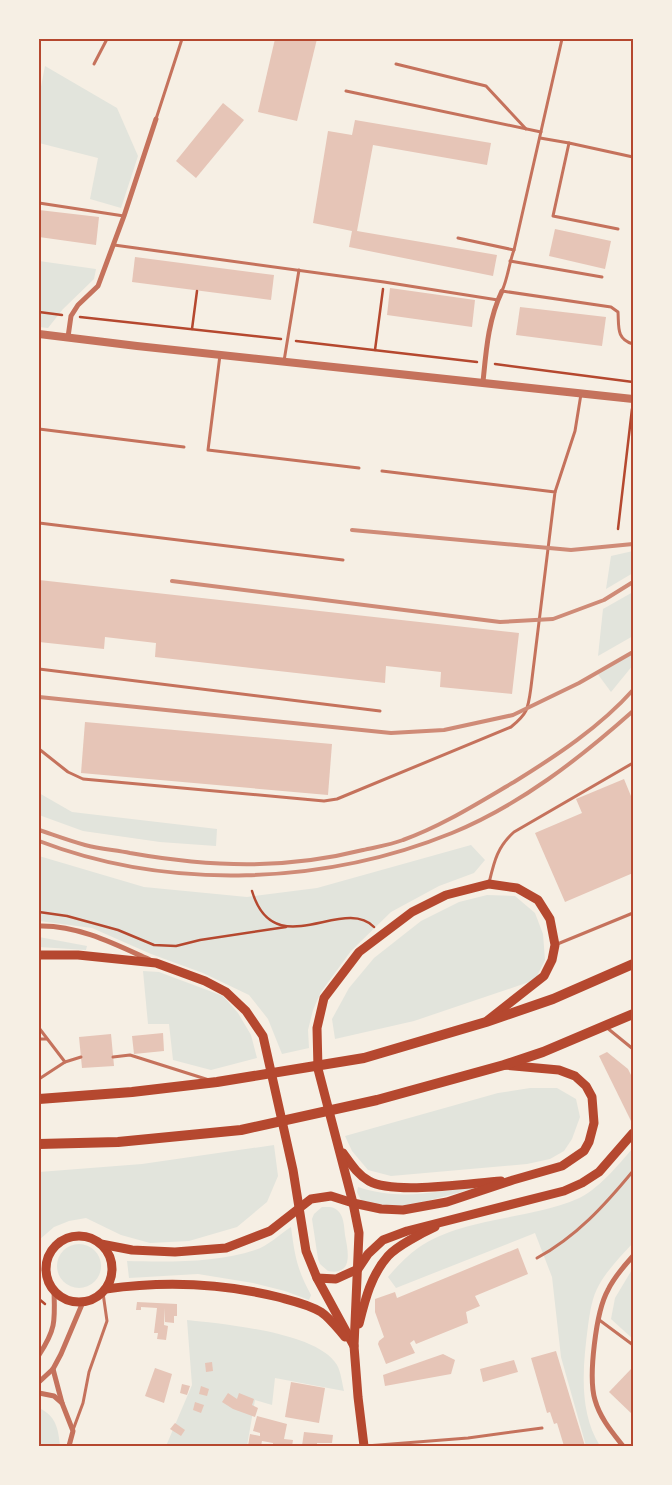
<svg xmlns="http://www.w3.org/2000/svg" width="672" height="1485" font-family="'Golos Text',sans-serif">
  <rect width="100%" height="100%" fill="#f6efe4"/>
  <g fill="#e2e4dc">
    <polygon points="45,66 117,108 138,156 121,208 90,199 98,158 39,143 39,97"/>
    <polygon points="39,261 96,269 94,279 63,309 48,328 39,327"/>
    <polygon points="633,551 633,573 606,589 611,556"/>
    <polygon points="633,592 633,636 598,656 603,609"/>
    <polygon points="633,651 633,665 611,692 597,673"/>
    <polygon points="39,793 72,812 217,829 216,846 160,842 83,831 39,815"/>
    <polygon points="471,845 485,860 474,873 439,886 391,912 351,951 321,992 313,1010 308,1030 309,1048 282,1054 268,1019 249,995 203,973 151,954 92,928 39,921 39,856 144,887 247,897 317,888"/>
    <polygon points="487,895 515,896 535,913 543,934 545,960 535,980 414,1021 335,1039 332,1019 349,988 374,958 421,921 459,902"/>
    <polygon points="39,937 87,946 86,950 39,947"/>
    <polygon points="143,971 159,972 223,996 238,1013 251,1035 257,1058 211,1070 173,1060 169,1024 148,1024"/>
    <polygon points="530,1088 557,1088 576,1099 580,1117 572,1139 564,1151 550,1159 527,1164 391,1176 368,1170 352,1151 345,1136 498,1093"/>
    <polygon points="274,1145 278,1176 267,1202 237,1227 189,1241 150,1243 121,1235 86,1218 69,1221 54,1227 39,1240 39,1172 142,1164"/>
    <path d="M633,1148V1243C621,1256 608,1269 599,1285C592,1297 590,1312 588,1326C583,1365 578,1411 600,1446H586L561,1357L552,1277L535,1233L396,1288L388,1277C397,1266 407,1256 418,1248C462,1217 528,1220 577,1199C598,1190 618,1165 633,1148Z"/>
    <path d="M358,1187C404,1202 435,1190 480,1187L408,1206L374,1205L362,1202L357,1192Z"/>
    <path d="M322,1207C327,1207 333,1206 337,1210C344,1215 344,1227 345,1235C348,1251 354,1276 328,1271L320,1264L318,1259L312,1219L314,1214Z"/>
    <path d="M291,1227C295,1257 297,1269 311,1295L309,1300L285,1291L253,1283L198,1274L129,1278L127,1261C167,1262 217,1263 255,1250C268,1246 280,1234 291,1227Z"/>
    <circle cx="79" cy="1266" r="22"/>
    <polygon points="633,1268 633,1339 611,1319 615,1298"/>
    <path d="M187,1320C223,1324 318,1332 337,1365C341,1372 342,1383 344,1391L275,1378L272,1405L255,1400L247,1446H166L192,1385Z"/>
    <path d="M39,1408C56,1416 58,1428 60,1446H39Z"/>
  </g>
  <g fill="#e6c5b7">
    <polygon points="275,39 317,39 297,121 258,112"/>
    <polygon points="223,103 244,120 196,178 176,161"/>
    <polygon points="355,120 491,143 487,165 373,145 357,231 497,255 493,276 349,247 352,231 313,223 328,131 352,135"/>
    <polygon points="39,210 99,217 96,245 39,237"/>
    <polygon points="555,229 611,241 605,269 549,256"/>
    <polygon points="135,257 274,275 271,300 132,282"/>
    <polygon points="390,288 475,300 472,327 387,315"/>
    <polygon points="520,307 606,317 602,346 516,335"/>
    <polygon points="39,580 519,633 512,694 440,687 441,672 386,666 385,683 155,657 156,643 105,637 104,649 39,642"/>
    <polygon points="85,722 332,744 328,795 81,773"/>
    <polygon points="624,779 633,801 633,873 565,902 535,833 582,813 576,799"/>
    <polygon points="163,1033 164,1051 134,1054 132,1036"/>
    <polygon points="111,1034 114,1066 82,1068 79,1037"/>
    <polygon points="607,1052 628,1069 633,1079 633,1120 632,1123 599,1056"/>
    <polygon points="518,1248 528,1274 475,1296 480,1306 466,1312 468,1323 416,1344 414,1340 410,1343 415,1353 386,1364 378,1344 379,1341 384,1337 375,1312 375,1299 395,1292 397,1298"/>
    <polygon points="137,1302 177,1304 177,1316 174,1316 174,1323 165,1322 165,1308 164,1325 168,1326 166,1340 157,1339 158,1333 154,1333 157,1308 141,1307 141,1310 136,1310"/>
    <polygon points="556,1351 576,1417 585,1446 564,1446 557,1423 554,1424 550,1412 547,1413 531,1358"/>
    <polygon points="443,1354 455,1360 451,1374 385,1386 383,1375"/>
    <polygon points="514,1360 518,1372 483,1382 480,1369"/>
    <polygon points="212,1362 213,1371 206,1372 205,1363"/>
    <polygon points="155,1368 172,1374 164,1403 145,1396"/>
    <polygon points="632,1368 633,1369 633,1415 609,1392"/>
    <polygon points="291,1382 325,1388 319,1423 285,1417"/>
    <polygon points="182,1384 190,1386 187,1395 180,1393"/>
    <polygon points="201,1386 209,1389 207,1396 199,1394"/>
    <polygon points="228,1393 237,1399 239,1393 254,1399 252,1405 258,1408 255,1417 233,1409 222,1402"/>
    <polygon points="195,1402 204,1405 201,1413 193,1410"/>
    <polygon points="257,1416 287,1424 284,1439 293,1440 292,1446 273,1446 273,1443 262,1441 261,1446 248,1446 250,1434 260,1436 260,1433 253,1431"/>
    <polygon points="175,1423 185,1430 181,1436 170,1429"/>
    <polygon points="304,1432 333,1435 332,1443 317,1443 317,1446 302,1446"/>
  </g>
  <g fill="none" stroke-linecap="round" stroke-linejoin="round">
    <g stroke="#b5482f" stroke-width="2.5">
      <polyline points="39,312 62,315"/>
      <polyline points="80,317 281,339"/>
      <polyline points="192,329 197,291"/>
      <polyline points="296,341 477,362"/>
      <polyline points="375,350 383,289"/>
      <polyline points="495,364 633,382"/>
      <polyline points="618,529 632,409"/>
      <path d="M252,891C274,965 343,895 374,927"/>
      <polyline points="39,912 67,916 118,930 154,945 176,946 200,940 286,927"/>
      <polyline points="39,1299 45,1304"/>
    </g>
    <g stroke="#c5725c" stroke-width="3">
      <path d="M562,39L514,250C509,263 508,278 502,291L611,307L618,312C619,327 616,339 633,344"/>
      <polyline points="94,64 107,39"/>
      <polyline points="396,64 486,86 526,129"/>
      <polyline points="346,91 541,132"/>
      <polyline points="156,119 182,39"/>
      <polyline points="540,138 569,143"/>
      <polyline points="39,203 124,216"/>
      <polyline points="618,229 553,216 569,143 633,157"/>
      <polyline points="458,238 514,250"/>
      <polyline points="114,245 384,282 498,300"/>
      <polyline points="510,261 602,277"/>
      <polyline points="220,355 208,450 359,468"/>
      <polyline points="284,361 299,270"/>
      <polyline points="39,429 184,447"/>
      <polyline points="555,492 575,431 581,394"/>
      <polyline points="39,523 343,560"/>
      <polyline points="39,669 380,711"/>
      <path d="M39,749L68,772L83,779L324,801L337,799L511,727C528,713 528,709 531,687L555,492L382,471"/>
      <path d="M489,883C494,862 497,847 514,832L633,763"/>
      <polyline points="555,945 633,913"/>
      <polyline points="606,1027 633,1049"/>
      <polyline points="39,1028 65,1062"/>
      <polyline points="39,1039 47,1039"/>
      <polyline points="113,1057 130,1055 209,1080"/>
      <polyline points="39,1079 65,1062 81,1057"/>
      <path d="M537,1258C576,1237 605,1205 633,1171"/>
      <polyline points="598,1319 633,1345"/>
      <polyline points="73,1430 83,1403 89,1372 107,1321 103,1293"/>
      <polyline points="366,1446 468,1438 542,1428"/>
    </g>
    <g stroke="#c5725c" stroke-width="5">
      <polyline points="68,337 71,316 78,305 98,286 124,216 156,119"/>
      <path d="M483,382C486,352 488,320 502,291"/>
      <path d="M39,926C78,925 115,944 150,960"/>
      <path d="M39,1355C56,1329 55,1321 54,1291"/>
      <polyline points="53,1369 62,1403 73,1431 69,1446"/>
      <polyline points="39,1382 53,1369 61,1354 83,1302"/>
      <polyline points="39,1393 54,1396 62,1403"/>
      <path d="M623,1446C612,1432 600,1418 595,1400C588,1377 596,1311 608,1290C614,1277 624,1266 633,1256"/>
    </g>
    <polyline stroke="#c5725c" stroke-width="8" points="39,334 137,346 633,399"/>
    <g stroke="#b5482f" stroke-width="9">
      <polyline points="39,955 78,955 156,963 205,981 226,992 246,1011 263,1036 293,1170 306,1251 317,1278 354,1346"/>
      <path d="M343,1153C351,1164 357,1174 369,1181C394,1195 470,1183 501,1181"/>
      <circle cx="79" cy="1269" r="33"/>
      <polyline points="101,1244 132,1250 175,1252 226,1248 270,1231 311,1199 331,1196 353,1203 381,1209 403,1210 447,1202 513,1180 562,1166 584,1151 589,1142 594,1123 592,1097 586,1086 575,1076 559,1070 504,1065"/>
      <polyline points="317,1278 336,1279 358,1269 368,1254 383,1240 407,1231 564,1191 582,1183 599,1172 633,1133"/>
      <path d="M106,1289C164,1281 221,1283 278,1297C293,1301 308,1304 321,1312C330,1318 338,1329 345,1337"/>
      <path d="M359,1324C365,1300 371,1275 388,1256C397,1246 422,1233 435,1227"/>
      <polyline points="364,1446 358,1397 354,1346 359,1233 353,1203 318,1069 317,1028 324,998 359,952 412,912 446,895 489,884 517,888 538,900 550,919 555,945 552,960 544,976 488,1020"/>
    </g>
    <g stroke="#b5482f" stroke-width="10">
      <polyline points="39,1099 132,1092 217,1082 364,1058 486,1022 553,999 633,964"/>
      <polyline points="39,1144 118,1142 241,1130 377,1100 504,1065 543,1052 633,1014"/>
    </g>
    <g stroke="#cf8b77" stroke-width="4">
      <polyline points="352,530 571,550 633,544"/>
      <polyline points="172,581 500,622 553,619 604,600 633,582"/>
      <polyline points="39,697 391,733 444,730 513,715 579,683 633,652"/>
      <path d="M39,830C54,835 70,841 85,845C100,849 115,850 130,853C210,867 284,870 363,850C376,847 390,845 403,840C442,826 478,803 514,782C556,756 600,727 633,690"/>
      <path d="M39,841C169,891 324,885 452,833C520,805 579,759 633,711"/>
    </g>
  </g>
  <rect width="672" height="1485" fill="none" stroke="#f6efe4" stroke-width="80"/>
  <rect x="40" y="40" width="592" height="1405" fill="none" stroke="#b5482f" stroke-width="2"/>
</svg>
